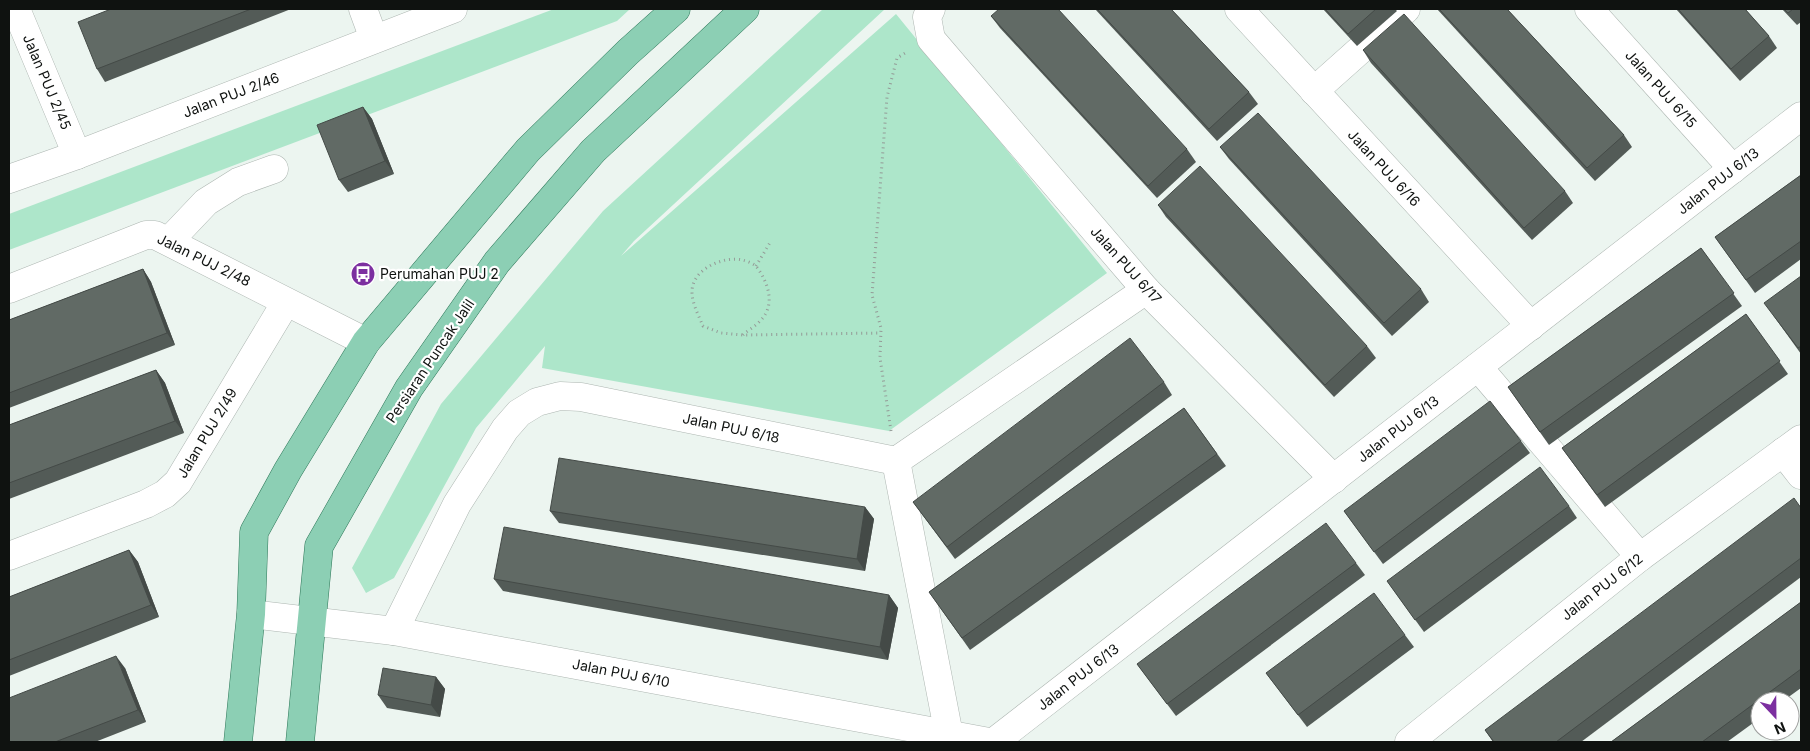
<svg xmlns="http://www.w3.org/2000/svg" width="1810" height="751" font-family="Inter,sans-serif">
  <rect width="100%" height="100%" fill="#ecf5f0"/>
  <g fill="#ade6ca">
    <polygon points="554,9 630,9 617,21 9,250 9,214"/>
    <polygon points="823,9 885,9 634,241 621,256 896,14 1107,273 889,431 542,368 545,346 476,428 394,578 366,593 352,568 441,404 603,211"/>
  </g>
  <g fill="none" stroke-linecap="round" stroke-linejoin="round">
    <defs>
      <g id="minor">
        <polyline points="16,9 77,155"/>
        <polyline points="363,9 374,39"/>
        <polyline points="931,9 927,17 931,39 1146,290 1334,479"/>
        <polyline points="1239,9 1531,326"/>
        <polyline points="1589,9 1733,169"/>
        <polyline points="1314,91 1406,9"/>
        <polyline points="9,179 77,155 453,9"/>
        <polyline points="169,241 206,202 238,182 274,169"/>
        <polyline points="9,289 146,235 155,235 366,342"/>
        <polyline points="1478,367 1640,557"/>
        <polyline points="1783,452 1801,475"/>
        <polyline points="896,461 949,735"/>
        <polyline points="9,556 146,504 165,494 178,482 286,302"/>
        <polyline points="251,614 394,631 989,742"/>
        <polyline points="394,631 457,504 505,429 519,413 537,402 560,396 581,397 896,461 1146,290"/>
        <polyline points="994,742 1801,116"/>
        <polyline points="1409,742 1640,557 1801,439"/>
      </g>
      <g id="major">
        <polyline points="238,742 251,614 254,532 288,470 366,342 528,150 628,52 676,9"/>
        <polyline points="300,742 319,546 409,388 497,262 593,151 745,9"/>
      </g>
    </defs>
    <use href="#minor" stroke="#adb6b1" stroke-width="29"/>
    <use href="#major" stroke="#2f785a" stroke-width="29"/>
    <g stroke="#949b97" stroke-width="3" stroke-dasharray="1 4" stroke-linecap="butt">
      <polyline points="756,266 771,241"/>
      <path d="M743,335C748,330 756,326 761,320C776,304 768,282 756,266C752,263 747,261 742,260C725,256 698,267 693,285C689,298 698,314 703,326L721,333L743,335L881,333"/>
      <polyline points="891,431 880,358 881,328 872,295 887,97 897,58 907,52"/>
    </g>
    <use href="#minor" stroke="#fff" stroke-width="28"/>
    <use href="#major" stroke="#8ccfb4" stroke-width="28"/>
  </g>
  <g fill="#535b57">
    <polygon points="111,9 291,9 105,82 97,69"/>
    <polygon points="1095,9 1171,9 1249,92 1258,104 1217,141"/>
    <polygon points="1323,9 1395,9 1397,11 1357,46"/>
    <polygon points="1437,9 1507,9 1624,135 1632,147 1595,181"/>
    <polygon points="1676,9 1745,9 1769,36 1777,48 1740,81"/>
    <polygon points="1782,9 1801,9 1801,22 1797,25"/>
    <polygon points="991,16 1187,149 1196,162 1157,198 1000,28"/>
    <polygon points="1363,50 1565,191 1573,203 1532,240 1371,63"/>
    <polygon points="363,107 372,119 394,174 348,192 339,180"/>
    <polygon points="1220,147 1421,289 1429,302 1392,336 1229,159"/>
    <polygon points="1801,175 1801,259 1755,293 1715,237"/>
    <polygon points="1158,205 1367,346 1376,358 1334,397 1166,217"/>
    <polygon points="1701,248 1742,306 1549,445 1508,387"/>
    <polygon points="143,269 151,282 175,345 9,408 9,320"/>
    <polygon points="1801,276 1801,354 1773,315"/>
    <polygon points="1746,314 1788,374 1605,507 1562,448"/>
    <polygon points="156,370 165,383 184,433 9,499 9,425"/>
    <polygon points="1164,382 1172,395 955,559 913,502"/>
    <polygon points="1184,408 1226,466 970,650 929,592"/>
    <polygon points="1521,441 1530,453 1383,564 1344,511"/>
    <polygon points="1569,506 1577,518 1424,632 1387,581"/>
    <polygon points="865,507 874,519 865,571 559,523 550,511"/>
    <polygon points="1801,508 1801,577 1581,742 1493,742 1485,730"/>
    <polygon points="129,550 138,562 159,617 9,676 9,597"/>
    <polygon points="1356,563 1365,575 1176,716 1137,664"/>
    <polygon points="494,579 889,595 898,608 888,660 503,591"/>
    <polygon points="1801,602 1801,688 1783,701 1760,701 1760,718 1727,742 1611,742"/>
    <polygon points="1405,635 1414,647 1307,727 1266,673"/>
    <polygon points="125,668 146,722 95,742 9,742"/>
    <polygon points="436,677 445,689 440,717 387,708 378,695"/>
  </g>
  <g fill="#444a47">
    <polygon points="363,107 372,119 394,174 385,161"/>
    <polygon points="143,269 151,282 175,345 167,333"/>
    <polygon points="156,370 165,383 184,433 175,421"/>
    <polygon points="865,507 874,519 865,571 857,559"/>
    <polygon points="129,550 138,562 159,617 151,605"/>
    <polygon points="889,595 898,608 888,660 880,647"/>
    <polygon points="116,656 125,668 146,722 138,710"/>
    <polygon points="436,677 445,689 440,717 431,705"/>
  </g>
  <g fill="#616a65" stroke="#444a47">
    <polygon points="111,9 251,9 97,69 78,22"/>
    <polygon points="999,9 1058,9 1187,149 1148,186 991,16"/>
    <polygon points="1097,9 1171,9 1249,92 1209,129"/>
    <polygon points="1325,9 1376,9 1348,34"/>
    <polygon points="1439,9 1507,9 1624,135 1587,168"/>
    <polygon points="1678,9 1745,9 1769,36 1731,69"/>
    <polygon points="1784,9 1793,9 1788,13"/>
    <polygon points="1404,14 1565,191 1524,228 1363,50"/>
    <polygon points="363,107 385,161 339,180 317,125"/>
    <polygon points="1258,113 1421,289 1384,323 1220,147"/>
    <polygon points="1200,166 1367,346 1325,385 1158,205"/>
    <polygon points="1801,175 1801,241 1746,280 1715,237"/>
    <polygon points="1701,248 1734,293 1540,432 1508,387"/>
    <polygon points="143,269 167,333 9,393 9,320"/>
    <polygon points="1801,276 1801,346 1798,348 1764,303"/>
    <polygon points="1746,314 1780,361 1597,495 1562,448"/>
    <polygon points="1130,338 1164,382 947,547 913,502"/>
    <polygon points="156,370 175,421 9,483 9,425"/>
    <polygon points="1490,401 1521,441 1374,552 1344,511"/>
    <polygon points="1184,408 1217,454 962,638 929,592"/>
    <polygon points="559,458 865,507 857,559 550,511"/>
    <polygon points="1540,467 1569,506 1415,620 1387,581"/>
    <polygon points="1794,498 1801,508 1801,558 1556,742 1494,742 1485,730"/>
    <polygon points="1326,523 1356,563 1167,704 1137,664"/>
    <polygon points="504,527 889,595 880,647 494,579"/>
    <polygon points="129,550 151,605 9,660 9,597"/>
    <polygon points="1374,593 1405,635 1298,715 1266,673"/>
    <polygon points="1801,602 1801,669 1702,742 1611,742"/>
    <polygon points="116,656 138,710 55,742 9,742 9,698"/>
    <polygon points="383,668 436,677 431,705 378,695"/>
  </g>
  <defs>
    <symbol id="bus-disc" viewBox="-11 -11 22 22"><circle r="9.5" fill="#7c2fa0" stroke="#fff"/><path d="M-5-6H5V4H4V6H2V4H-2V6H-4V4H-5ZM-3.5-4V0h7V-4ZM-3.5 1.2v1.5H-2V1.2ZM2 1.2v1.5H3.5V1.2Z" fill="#fff"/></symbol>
  </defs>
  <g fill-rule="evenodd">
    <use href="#bus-disc" x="349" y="260" width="28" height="28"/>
  </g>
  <g text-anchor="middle" stroke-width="4.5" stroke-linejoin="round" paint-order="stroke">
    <g font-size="14" fill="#0f1210" stroke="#fff">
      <text transform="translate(47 82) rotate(67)" y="5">Jalan PUJ 2/45</text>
      <text transform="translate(1661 89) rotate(48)" y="5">Jalan PUJ 6/15</text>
      <text transform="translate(231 95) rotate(-21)" y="5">Jalan PUJ 2/46</text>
      <text transform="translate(1384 168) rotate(47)" y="5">Jalan PUJ 6/16</text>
      <text transform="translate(1718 181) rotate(-38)" y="5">Jalan PUJ 6/13</text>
      <text transform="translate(204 260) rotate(26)" y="5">Jalan PUJ 2/48</text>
      <text transform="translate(1126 265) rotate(48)" y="5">Jalan PUJ 6/17</text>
      <text transform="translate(430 361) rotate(-56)" y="5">Persiaran Puncak Jalil</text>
      <text transform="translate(731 428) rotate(12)" y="5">Jalan PUJ 6/18</text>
      <text transform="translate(1398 429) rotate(-38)" y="5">Jalan PUJ 6/13</text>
      <text transform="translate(207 433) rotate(-59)" y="5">Jalan PUJ 2/49</text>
      <text transform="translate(1602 587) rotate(-38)" y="5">Jalan PUJ 6/12</text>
      <text transform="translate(621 673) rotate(11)" y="5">Jalan PUJ 6/10</text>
      <text transform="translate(1078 677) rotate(-38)" y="5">Jalan PUJ 6/13</text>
    </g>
    <g font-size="14" fill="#0f1210" stroke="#fff" text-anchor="start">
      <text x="380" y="279">Perumahan PUJ 2</text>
    </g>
  </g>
  <rect width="1810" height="751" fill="none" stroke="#0f1210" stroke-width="20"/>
  <g transform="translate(1775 716) rotate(158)"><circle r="24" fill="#ffffff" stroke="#9fa09f"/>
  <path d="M0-4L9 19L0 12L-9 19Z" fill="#7c2fa0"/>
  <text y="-8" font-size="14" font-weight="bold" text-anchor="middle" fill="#0f1210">N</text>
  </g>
</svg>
